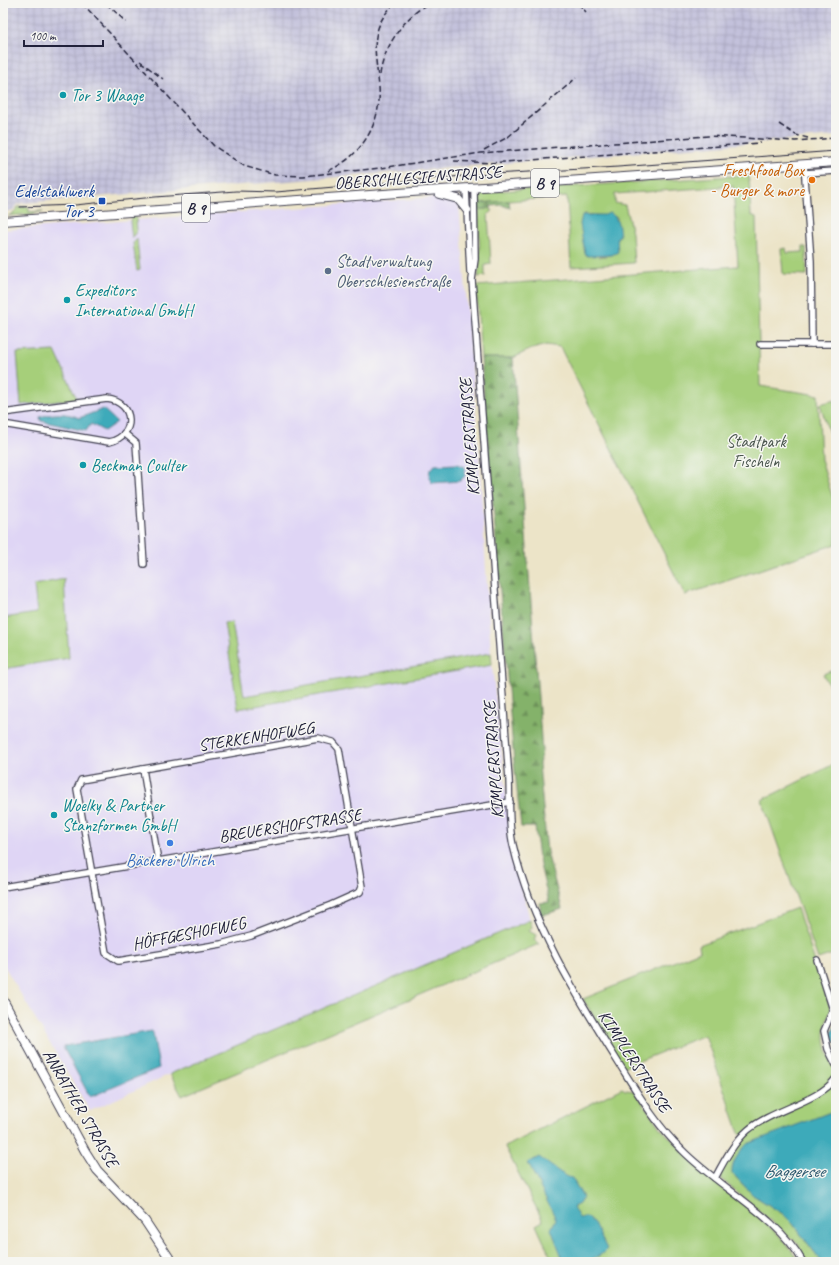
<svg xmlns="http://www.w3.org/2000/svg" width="839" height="1265" font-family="Caveat,sans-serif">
  <defs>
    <pattern id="industrial-grid" width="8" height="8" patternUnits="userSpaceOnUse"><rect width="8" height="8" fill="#c3c1db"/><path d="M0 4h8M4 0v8" fill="none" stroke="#a7a6bd"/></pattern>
    <pattern id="forest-firs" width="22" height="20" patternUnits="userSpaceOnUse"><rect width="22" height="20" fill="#84b26a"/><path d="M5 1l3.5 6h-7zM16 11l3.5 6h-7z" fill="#6c9058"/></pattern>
  </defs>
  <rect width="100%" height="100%" fill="#f6f6f2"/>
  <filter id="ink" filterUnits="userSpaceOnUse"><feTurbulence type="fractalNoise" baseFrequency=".025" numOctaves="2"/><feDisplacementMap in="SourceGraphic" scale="8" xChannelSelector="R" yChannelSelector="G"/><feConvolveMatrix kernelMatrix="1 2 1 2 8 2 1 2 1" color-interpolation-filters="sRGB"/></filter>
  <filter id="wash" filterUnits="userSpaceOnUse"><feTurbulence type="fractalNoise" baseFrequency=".012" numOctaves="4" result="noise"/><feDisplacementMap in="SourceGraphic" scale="16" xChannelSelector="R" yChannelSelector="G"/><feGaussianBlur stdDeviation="0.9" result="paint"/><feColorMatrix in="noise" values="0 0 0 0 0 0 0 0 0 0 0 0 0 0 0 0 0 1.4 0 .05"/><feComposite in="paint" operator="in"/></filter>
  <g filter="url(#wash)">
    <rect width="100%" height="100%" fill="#ece4c8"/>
    <polygon fill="#dfd5f5" points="441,197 459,205 479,456 491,653 244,696 232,622 224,623 225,631 239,709 492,665 513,856 530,920 170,1074 90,1111 3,964 3,669 69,658 64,579 34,585 38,613 3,618 3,230"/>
    <polygon fill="url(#industrial-grid)" points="3,3 836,3 836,136 21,203 17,205 13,211 3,211"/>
    <g fill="#a6cf7a" stroke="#64785a" fill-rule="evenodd">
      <path d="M749,175L751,215L756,217L760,386L818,395L821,460L836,509V544L685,595L560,347L546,345L529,350L513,358H481L476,286L738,266L733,186L615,194V203L625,205L632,233L634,263L571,267L567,197L478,203L479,194L483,192ZM584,214L617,217L619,236L617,237V243L612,255L599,257Z"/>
      <polygon points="18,207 29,207 29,212 43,211 32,214 8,216 14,213"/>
      <polygon points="491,208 492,212 488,214 491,264 485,265 485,276 478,277 480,258 478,210"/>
      <polygon points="133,217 136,218 137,230 132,238 130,222"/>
      <polygon points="137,239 140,270 137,271 133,243"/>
      <polygon points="803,247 806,247 807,275 783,274 781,249 786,248 787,253 803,252"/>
      <polygon points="55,351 77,399 21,405 17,353"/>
      <polygon points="835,400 836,431 829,433 820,404"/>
      <polygon points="64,579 69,658 3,669 3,618 37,613 34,585"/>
      <polygon points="232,622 244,696 491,653 492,665 238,709 224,623"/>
      <polygon points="836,669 836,698 823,674"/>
      <polygon points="836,763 836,953 818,959 762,800"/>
      <path d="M797,908L831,1010C825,1023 823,1035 827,1050C831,1066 839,1067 830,1084L741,1135L739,1133L705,1035L624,1067L583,999L700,951L699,945Z"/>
      <polygon points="530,920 532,927 529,931 536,935 534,940 539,944 182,1096 170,1074"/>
      <polygon points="836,1081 836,1110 782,1131 732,1173 753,1195 783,1214 793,1224 822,1262 806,1262 798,1244 721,1179 720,1175 730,1154 749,1131"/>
      <polygon points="622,1088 625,1090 635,1091 660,1128 720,1185 778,1234 791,1249 799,1262 553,1262 536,1225 543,1221 505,1147"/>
    </g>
    <g fill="url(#forest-firs)" stroke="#536a52">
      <polygon points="509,201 510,208 502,205 491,206 491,208 478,210 478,203"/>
      <polygon points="481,358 513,358 542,751 539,764 547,852 562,909 540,916 540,903 549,902 540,865 535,827 521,827 514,762"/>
    </g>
    <g fill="#3caaba" stroke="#2f667a">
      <path d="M609,213C618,215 619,227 620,236L617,237L618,252L612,255L588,256L585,254L580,224L582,215H605Z"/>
      <path d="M103,409L117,422L104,431L91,424L86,431L41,421L40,417C52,413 67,412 79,418Z"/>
      <polygon points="458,464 465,467 465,476 460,481 432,483 429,477 430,469 435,465"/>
      <polygon points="835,1026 836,1042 831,1042 830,1036"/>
      <polygon points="152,1031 153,1033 159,1068 90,1097 64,1049 64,1046"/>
      <path d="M836,1110V1262H822L793,1224L783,1214L753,1195L732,1173C731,1162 740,1152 747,1144Z"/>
      <path d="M539,1157C548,1163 564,1177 572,1178L583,1197L579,1204L573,1207L579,1218L587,1217L594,1223L607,1249C595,1262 581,1262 564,1262L551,1229L556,1219L528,1163Z"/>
    </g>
  </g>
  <g filter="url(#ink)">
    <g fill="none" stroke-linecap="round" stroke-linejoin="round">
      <defs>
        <g id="minor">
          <polyline points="804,164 811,261 812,344"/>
          <polyline points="805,173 836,171"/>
          <path d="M474,188L475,259L472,280L509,779C510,801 508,824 513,845C531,923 576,995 618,1062C637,1092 656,1125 682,1150C718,1187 778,1216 803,1262"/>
          <polyline points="466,189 470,272"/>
          <polyline points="760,344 836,344"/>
          <path d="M3,413L107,399C135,402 137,436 109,442L3,424"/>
          <polyline points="124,433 136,443 144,564"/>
          <polygon points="318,738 333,742 339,749 362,887 360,892 331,905 251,936 221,944 118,961 106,953 77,789 81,780"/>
          <polyline points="143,769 158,861"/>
          <polyline points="3,887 510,802"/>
          <polyline points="817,960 833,1010 824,1031 828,1049 836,1065"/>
          <path d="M715,1178C724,1161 734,1142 748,1130C773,1109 819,1102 836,1078"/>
        </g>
        <polyline id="secondary" points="3,1000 85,1151 97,1170 145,1221 172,1262"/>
        <g id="primary">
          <polyline points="439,194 458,199 467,210"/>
          <polyline points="3,221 836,162"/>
        </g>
      </defs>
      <use href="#minor" stroke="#403f50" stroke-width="8"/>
      <use href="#secondary" stroke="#403f50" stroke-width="10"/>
      <use href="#primary" stroke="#403f50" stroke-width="10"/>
      <use href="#minor" stroke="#fff" stroke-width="5.5"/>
      <use href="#secondary" stroke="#fff" stroke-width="8"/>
      <use href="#primary" stroke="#fff" stroke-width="8"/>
      <polyline stroke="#22223b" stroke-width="1" points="20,207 75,205 155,197 236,191 276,192 475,175 618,167 836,151"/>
      <g stroke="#22223b" stroke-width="1.5" stroke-dasharray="6 3" stroke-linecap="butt">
        <polyline points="82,3 214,146 244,166 275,175 303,176 381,168 481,153 708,136 795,141 836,138"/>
        <polyline points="106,3 126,22"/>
        <polyline points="578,3 586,12"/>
        <polyline points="140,61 163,79"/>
        <path d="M380,75C383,48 405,14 431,3"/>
        <polyline points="779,124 796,135 808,138"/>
        <polyline points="484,150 508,137 576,78"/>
        <polyline points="454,161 490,163 761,143"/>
        <path d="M328,171C361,157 382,123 379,87C376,53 367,30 395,3"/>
      </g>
    </g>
  </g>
  <g fill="#0f9aa8" stroke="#f6f6f2" stroke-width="1.5">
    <circle cx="63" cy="95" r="4"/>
    <circle cx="67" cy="300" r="4"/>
    <circle cx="83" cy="465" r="4"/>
    <circle cx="54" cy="815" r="4"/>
  </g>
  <circle fill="#e8710a" stroke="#f6f6f2" stroke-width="1.5" cx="812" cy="180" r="4"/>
  <rect fill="#1a4fb4" stroke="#f6f6f2" stroke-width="1.5" x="98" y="197" width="8" height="8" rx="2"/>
  <circle fill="#5c6f8a" stroke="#f6f6f2" stroke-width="1.5" cx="328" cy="271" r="4"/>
  <circle fill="#3f7fe0" stroke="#f6f6f2" stroke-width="1.5" cx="170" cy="843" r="4"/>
  <g text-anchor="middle" stroke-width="3" stroke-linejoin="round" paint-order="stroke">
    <g fill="#f6f6f2" stroke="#626272" stroke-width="1">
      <rect x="531" y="169" width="28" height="28" rx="3"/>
      <rect x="182" y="194" width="28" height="28" rx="3"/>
    </g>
    <g font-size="16" font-weight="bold" fill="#22223b">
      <text x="545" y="189">B 9</text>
      <text x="196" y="214">B 9</text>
    </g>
    <g font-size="17" fill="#0d838f" stroke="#f6f6f2" text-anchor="start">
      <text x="71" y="101">Tor 3 Waage</text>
      <text x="75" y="296">Expeditors<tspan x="75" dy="20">International GmbH</tspan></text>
      <text x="91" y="471">Beckman Coulter</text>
      <text x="62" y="811">Woelky &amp; Partner<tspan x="62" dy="20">Stanzformen GmbH</tspan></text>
    </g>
    <g font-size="17" fill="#c56008" stroke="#f6f6f2" text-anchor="end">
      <text x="804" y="176">Freshfood Box<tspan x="804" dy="20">- Burger &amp; more</tspan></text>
    </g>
    <g font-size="17" fill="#22223b" stroke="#f6f6f2">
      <text transform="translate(418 177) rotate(-4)" y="6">OBERSCHLESIENSTRASSE</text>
      <text transform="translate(469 437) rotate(-94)" y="6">KIMPLERSTRASSE</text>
      <text transform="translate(256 736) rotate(-9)" y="6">STERKENHOFWEG</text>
      <text transform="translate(493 760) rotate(-94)" y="6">KIMPLERSTRASSE</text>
      <text transform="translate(290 825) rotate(-9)" y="6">BREUERSHOFSTRASSE</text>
      <text transform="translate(189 933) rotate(-11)" y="6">HÖFFGESHOFWEG</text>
      <text transform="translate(635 1061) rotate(57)" y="6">KIMPLERSTRASSE</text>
      <text transform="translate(81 1108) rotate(60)" y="6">ANRATHER STRASSE</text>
    </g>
    <g font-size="17" fill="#164399" stroke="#f6f6f2" text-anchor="end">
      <text x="94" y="197">Edelstahlwerk<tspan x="94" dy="20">Tor 3</tspan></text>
    </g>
    <g font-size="17" fill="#4e5e75" stroke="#f6f6f2" text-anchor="start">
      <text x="336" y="267">Stadtverwaltung<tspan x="336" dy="20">Oberschlesienstraße</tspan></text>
    </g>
    <g font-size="17" fill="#4a564e" stroke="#f6f6f2">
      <text x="756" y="447">Stadtpark<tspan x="756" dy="20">Fischeln</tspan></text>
    </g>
    <g font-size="17" fill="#366cbe" stroke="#f6f6f2">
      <text x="170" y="866">Bäckerei Ulrich</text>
    </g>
    <g font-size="18" font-style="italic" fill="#2c586e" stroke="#f6f6f2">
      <text x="794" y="1177">Baggersee</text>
    </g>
  </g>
  <rect width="839" height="1265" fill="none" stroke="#f6f6f2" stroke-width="16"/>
  <path d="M24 40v6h79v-6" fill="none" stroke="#22223b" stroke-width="2"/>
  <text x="30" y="40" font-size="12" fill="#22223b" stroke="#f6f6f2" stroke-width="3" paint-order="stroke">100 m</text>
</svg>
